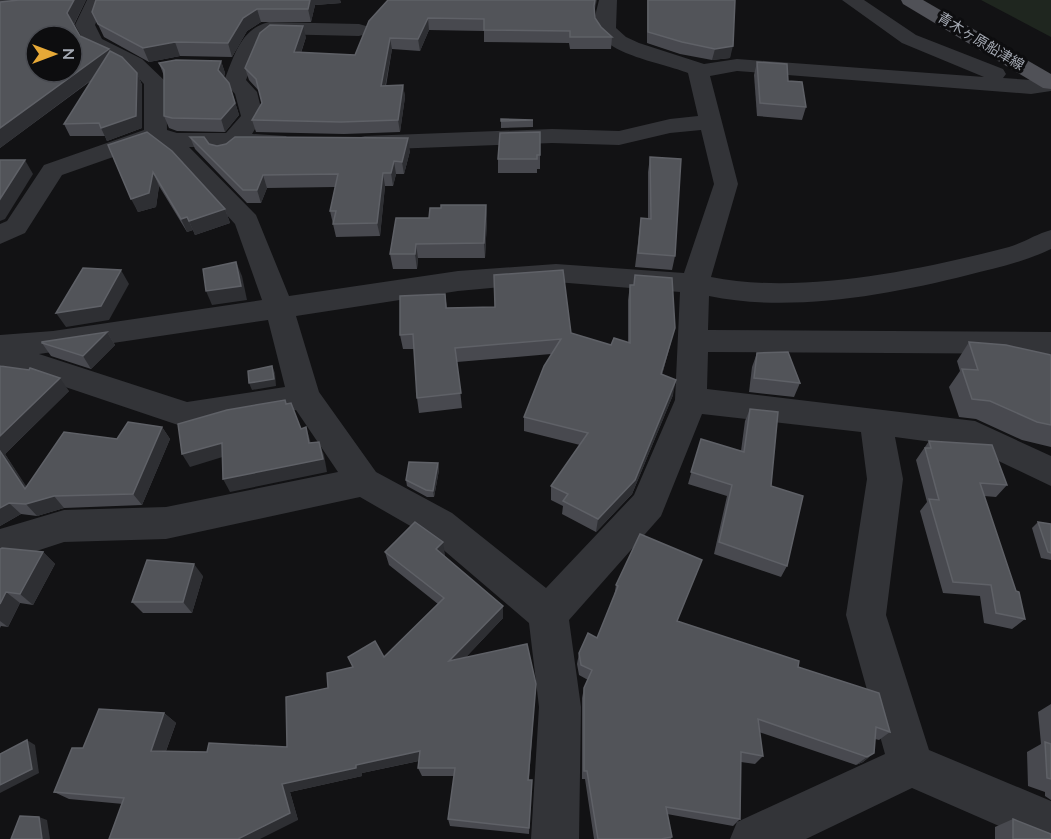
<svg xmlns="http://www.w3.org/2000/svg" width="1051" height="839" font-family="Mulish,'Noto Sans JP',sans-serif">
  <rect width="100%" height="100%" fill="#121214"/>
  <polygon fill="#1f261f" points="981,0 1051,0 1051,37"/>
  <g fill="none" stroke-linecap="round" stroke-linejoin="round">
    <g fill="#333438" fill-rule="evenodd">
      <polygon points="0,0 15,0 7,8 0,10"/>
      <path d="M87,0H105L95,25L102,39L142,59L166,82L167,130L177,133H226L241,116L235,94L224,81C234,57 240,29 269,22L359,24L366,26L369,30L366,34L359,36L272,34L261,43L246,80L257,92L263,116L252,134L286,136L290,141L286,146L239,148C231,156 226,158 215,155L211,150L213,147H189L256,215L289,296L458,271L556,264L684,273L714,184L701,130L670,133L619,145L552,143L365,150L357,148L353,143L357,138L365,136L552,129L619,131L670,119L698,116L688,73C664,63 605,55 596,28C593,20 597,9 599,0H617L616,28L626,37L639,43L704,64L737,59L984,77L902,43L842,0H864L916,35L1003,69L1006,74L1003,78L1031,80L1051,79V91L1031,94L737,71L710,76L738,184L711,277C800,295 921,270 1009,247C1023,243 1036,234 1051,230V249C1024,262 996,268 968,275C889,295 789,313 709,296L708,330L1051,332V354L708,352L707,389L975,421L1051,456V486L969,447L895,437L903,479L886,615L929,750L1051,801V839H1029L912,788L806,839H730L737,822L885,754L846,615L867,479L861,432L702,414L661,516L569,620L581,707L579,839H531L539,707L529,623L426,535L360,497L166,539L64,542L0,563V529L64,510L166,507L338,472L296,410L187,428L0,365V335L53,331L262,300L235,224L179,163L153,143L62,175L25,233L0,244V224L7,221L44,165L144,130V84L128,67L87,47L75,25ZM556,282L680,292L675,400L634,495L546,588L452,513L376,472L319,392L296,316L458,291ZM268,320L285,387L187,402L39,354Z"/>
    </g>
    <polygon fill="#505157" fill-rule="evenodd" points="901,0 923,0 1051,74 1051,89 1043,88 903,4"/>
  </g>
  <g fill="#48494f">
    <polygon points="19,0 86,0 74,25 80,36 109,49 110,52 137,73 142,85 142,128 107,141 105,136 70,136 64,124 92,80 0,148 0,2"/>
    <polygon points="96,0 340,0 341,3 315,5 311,22 261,22 247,31 232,57 180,56 149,62 104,37 92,12"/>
    <polygon points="388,0 594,12 595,18 601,27 612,37 611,49 570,49 569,43 484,42 484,31 429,30 420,51 392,49 386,86 403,85 405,97 400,132 344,134 256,132 252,120 262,103 259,91 249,80 245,68 306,37 301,53 355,55"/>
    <polygon points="647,0 735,0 730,58 712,60 680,54 647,43"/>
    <polygon points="221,61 225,73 224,77 229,83 239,115 225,132 177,131 169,128 164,116 164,76 159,63"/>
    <polygon points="757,62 788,81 806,107 802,120 757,116 754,75"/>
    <polygon points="501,119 533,120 533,127 501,128"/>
    <polygon points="540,132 540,169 537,169 537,173 498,173 498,159"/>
    <polygon points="190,137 217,146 410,151 404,174 396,174 393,186 385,186 380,236 336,237 330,211 335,187 267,188 261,203 247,203 195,149"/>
    <polygon points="108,145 225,209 230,223 195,235 193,230 187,232 159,186 156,207 138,212"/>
    <polygon points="650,157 675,256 672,270 635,267 641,218 648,219 648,172"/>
    <polygon points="486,205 487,219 485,258 418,258 417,269 393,269 390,254 429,218"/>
    <polygon points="630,285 671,342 662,375 673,395 632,494 596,532 562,514 563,506 551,500 551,486 580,445 524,431 524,417 551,354 457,362 462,408 419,413 417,398 414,349 403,349 400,335 445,294 447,308 571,333 611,345 628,343 628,300"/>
    <polygon points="107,332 115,345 91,369 51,356 42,343"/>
    <polygon points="969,342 1051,355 1051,447 1022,440 976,419 959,417 949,387 960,371 957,361"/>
    <polygon points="757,353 800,383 794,397 749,392 752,367"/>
    <polygon points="0,366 69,391 5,454 26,487 117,439 162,427 170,439 142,505 64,508 37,516 21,514 0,526"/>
    <polygon points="750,409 771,486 787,566 781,577 714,554 727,496 688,484 701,439 741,451 745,421"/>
    <polygon points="929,441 1007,485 996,497 984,496 1025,619 1012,629 984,623 980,596 943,593 920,511 927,502 916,460"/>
    <polygon points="438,463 439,470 434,497 427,497 407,486 406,480"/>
    <polygon points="1038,522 1051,524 1051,560 1041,558 1032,528"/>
    <polygon points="0,549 43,552 55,564 33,605 20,603 8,627 1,626 0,628"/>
    <polygon points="385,552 445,555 444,556 503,618 465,658 535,694 529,780 532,780 529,834 450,826 448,819 454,776 422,776 418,768 419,761 362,773 362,776 290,792 298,820 69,799 54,792 83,748 164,713 176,723 166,751 207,752 287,747 328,688 353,667 384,657 438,604 389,565"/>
    <polygon points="203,576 192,613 143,613 132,602"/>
    <polygon points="616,585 677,621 798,667 890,732 879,740 875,739 874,753 863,762 856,765 759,732 763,756 755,764 741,762 740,819 733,826 667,814 672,837 671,839 594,839 585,779 582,779 582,698 584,688 588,680 579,675 577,664 579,653 597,638 614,597"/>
    <polygon points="1051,704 1051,800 1045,796 1045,792 1028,786 1027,752 1041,744 1038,712"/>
    <polygon points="1013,819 1051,839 995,839 995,827"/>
  </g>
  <g fill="#2e2f33">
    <polygon points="74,0 86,0 73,26 67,13"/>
    <polygon points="310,0 340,0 341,3 315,5 311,22 308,9"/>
    <polygon points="595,0 597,0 593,18 594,6"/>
    <polygon points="257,9 261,22 247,31 232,57 228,43 243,18"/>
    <polygon points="428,18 429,30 420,51 418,39"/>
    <polygon points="303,26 306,37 297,64 294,52"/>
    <polygon points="390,38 392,49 383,98 381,86"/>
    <polygon points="175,42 180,56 149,62 143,48"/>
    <polygon points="733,46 730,58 712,60 715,49"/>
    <polygon points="109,49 114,63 0,148 0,128"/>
    <polygon points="221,61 225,73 222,82 218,70"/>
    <polygon points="137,73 142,85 142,128 107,141 101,128"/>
    <polygon points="229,83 239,115 225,132 221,119"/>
    <polygon points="403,85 405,97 400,132 398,120"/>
    <polygon points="408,138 410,151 404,174 402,162"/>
    <polygon points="25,160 33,174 5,219 0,221 0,199"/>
    <polygon points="394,161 396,174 393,186 391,173"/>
    <polygon points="153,172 159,186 156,207 138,212 131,199"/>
    <polygon points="383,173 385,186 380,236 377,223"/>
    <polygon points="263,175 267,188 261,203 257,190"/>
    <polygon points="486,205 487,219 485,258 484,243"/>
    <polygon points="225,209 230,223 195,235 189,221"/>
    <polygon points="187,217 193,230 187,232 181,219"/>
    <polygon points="416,244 418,258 417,269 415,254"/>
    <polygon points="236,262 242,276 247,300 212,305 206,291"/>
    <polygon points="121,270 129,284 109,320 66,327 56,313"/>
    <polygon points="675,328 671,342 658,389 661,374"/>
    <polygon points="107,332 115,345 91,369 83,356"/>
    <polygon points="272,366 275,373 276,386 252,390 249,383"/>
    <polygon points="60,378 69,391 5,454 36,501 25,489 0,451 0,436"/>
    <polygon points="676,380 673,395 632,494 596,532 598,519"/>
    <polygon points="162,427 170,439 142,505 133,494"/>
    <polygon points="306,427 310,440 314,456 309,443"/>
    <polygon points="319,442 324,455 327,472 230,492 223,479"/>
    <polygon points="222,443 229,455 190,467 182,454"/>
    <polygon points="438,463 439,470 434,497 433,491"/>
    <polygon points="54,496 64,508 37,516 26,504"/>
    <polygon points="9,503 21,514 0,526 0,508"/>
    <polygon points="443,542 445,555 439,562 436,549"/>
    <polygon points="43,552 55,564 33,605 20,594"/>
    <polygon points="194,564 203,576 192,613 183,602"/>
    <polygon points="6,592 20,603 8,627 0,621 0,604"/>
    <polygon points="503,606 503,618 452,672 449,661"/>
    <polygon points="164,713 176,723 163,759 151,751"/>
    <polygon points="27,740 35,745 39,773 0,793 0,785"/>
    <polygon points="420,751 423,760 362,773 362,776 290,792 298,820 260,839 238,839 282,784 356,765"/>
    <polygon points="874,753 863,762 856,765 867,757"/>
    <polygon points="39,817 47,820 50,839 42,839"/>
  </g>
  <g fill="#525459" stroke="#5f6167" stroke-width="1.5" fill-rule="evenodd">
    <path d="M19,0H74L67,13L80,36L109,49L0,128V2ZM36,36H72V72H36Z"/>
    <polygon points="96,0 310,0 308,9 257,9 243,18 228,43 175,42 143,48 98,24 92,12"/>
    <polygon points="388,0 595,0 594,6 595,18 601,27 612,37 570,37 570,31 484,30 484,19 428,18 418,39 390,38 381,86 403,85 398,120 341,122 252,120 262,103 256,79 245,68 260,33 270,25 303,26 294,52 355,55 369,21"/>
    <polygon points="648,0 735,0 733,46 715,49 682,42 648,32"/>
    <polygon points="110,51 122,57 137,73 136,116 101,128 99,123 64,124"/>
    <polygon points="176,60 221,61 218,70 229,83 235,103 221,119 172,118 164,116 164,70 159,63"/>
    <polygon points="757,62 787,64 788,81 802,82 806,107 760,103"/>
    <polygon points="501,119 533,120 501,121"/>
    <polygon points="147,132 172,151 225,209 189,221 187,217 181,219 153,172 149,193 131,199 108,145"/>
    <polygon points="540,132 540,155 537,155 537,159 498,159 500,133"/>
    <polygon points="190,137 204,137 209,144 217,146 226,144 235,137 408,138 402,162 394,161 391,173 383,173 377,223 333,224 336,211 330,211 338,174 263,175 257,190 243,190"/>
    <polygon points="650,157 681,159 675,256 638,253 641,218 651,219"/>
    <polygon points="0,160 25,160 0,199"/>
    <polygon points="441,205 486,205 484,243 416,244 415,254 390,254 396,218 429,218 430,208 441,208"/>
    <polygon points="236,262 241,286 206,291 203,269"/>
    <polygon points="83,268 121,270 101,306 56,313"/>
    <polygon points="563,270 571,333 611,345 614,338 630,343 630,285 634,285 635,275 672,278 675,328 661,374 676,380 635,480 598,519 563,501 568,494 551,486 588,433 524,417 544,366 561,339 455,348 461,393 417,398 413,334 400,335 400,296 445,294 446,308 495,307 494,275"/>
    <polygon points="107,332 83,356 42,343 42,342"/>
    <polygon points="969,342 1006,345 1051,355 1051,425 1037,422 990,401 972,399 962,369 978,370"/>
    <polygon points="788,352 800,383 754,378 757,353"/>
    <polygon points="0,366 29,370 30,368 60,378 0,436"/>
    <polygon points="272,366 274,379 249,383 248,371"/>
    <polygon points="285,400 286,404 291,403 301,429 306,427 309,443 319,442 323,459 223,479 222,443 182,454 178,424 227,410"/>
    <polygon points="750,409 778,412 771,486 803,496 787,566 719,542 732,485 691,472 701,439 744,452"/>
    <polygon points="128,422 162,427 133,494 54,496 26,504 9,503 0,508 0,451 25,489 64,432 117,439"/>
    <polygon points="929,441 992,445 1007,485 980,483 1016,591 1019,592 1025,619 996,613 991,585 953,582 929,499 939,500 925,448 931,448"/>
    <polygon points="409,462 438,463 433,491 426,490 406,480"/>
    <polygon points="415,522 443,542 436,549 503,606 449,661 527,644 536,684 528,780 532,780 529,828 448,819 455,768 418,768 420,751 356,765 356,768 282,784 290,813 238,839 109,839 124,798 54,792 72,748 83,748 99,709 164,713 151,751 207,752 209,743 287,747 286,697 328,688 327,673 353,667 348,657 375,641 384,657 444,598 385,552"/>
    <polygon points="1038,522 1051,524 1051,553 1048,552"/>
    <polygon points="640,534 702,560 677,621 799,661 798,667 879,693 890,732 876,727 874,753 867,757 758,719 763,756 741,752 740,819 666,807 672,837 661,839 598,839 587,771 584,771 584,688 592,670 581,665 579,653 588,633 597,638 618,586 616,585"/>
    <polygon points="2,548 43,552 20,594 6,592 0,604 0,549"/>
    <polygon points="147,560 194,564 183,602 132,602"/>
    <polygon points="27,740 32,769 0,785 0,754"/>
    <polygon points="1045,742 1051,744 1051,779 1047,778"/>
    <polygon points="20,816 39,817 42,839 11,839"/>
    <polygon points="1013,819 1051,834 1051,839 1013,839"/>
  </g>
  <g text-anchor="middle" stroke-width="6" stroke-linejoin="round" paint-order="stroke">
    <g font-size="14" fill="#a4a9b3" stroke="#0d0d0f">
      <text transform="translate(981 41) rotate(31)" y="5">青木ヶ原船津線</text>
    </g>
  </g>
  <g transform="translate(54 54) rotate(90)"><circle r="28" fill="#0d0d0f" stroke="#494b51" stroke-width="1.5"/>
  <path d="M0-4.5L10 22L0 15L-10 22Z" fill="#e7a937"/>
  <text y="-9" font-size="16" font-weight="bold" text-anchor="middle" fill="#a4a9b3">N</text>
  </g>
</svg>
